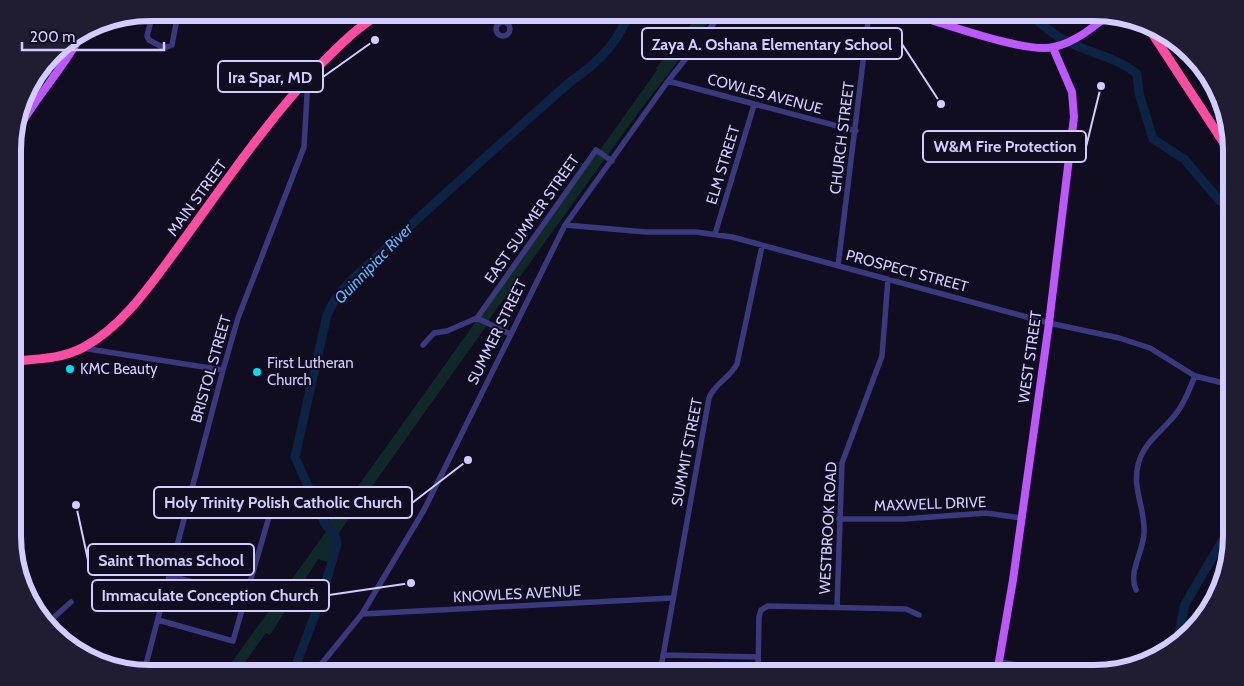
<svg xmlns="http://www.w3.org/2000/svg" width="1244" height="686" viewBox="0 0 1244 686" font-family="Cabin,sans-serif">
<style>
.green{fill:#102928}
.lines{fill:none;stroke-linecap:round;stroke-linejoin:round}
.river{stroke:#0d2343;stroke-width:9}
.minor{stroke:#3b397d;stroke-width:5.5}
.major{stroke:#bc57fa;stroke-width:8}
.highway{stroke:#fa4ca1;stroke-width:9}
.poi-dot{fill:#06dbf0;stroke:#100d20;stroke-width:2}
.labels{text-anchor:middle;stroke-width:4;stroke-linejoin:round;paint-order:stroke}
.street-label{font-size:15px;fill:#d2cdfe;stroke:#100d20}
.poi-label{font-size:15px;fill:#d2cdfe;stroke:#100d20;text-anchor:start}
.water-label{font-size:16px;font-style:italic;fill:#5eb3fb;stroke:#100d20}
.rim{fill:none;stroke:#d2cdfe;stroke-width:6}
.leader{fill:none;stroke:#d2cdfe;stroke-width:2}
.callout-dot{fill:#d2cdfe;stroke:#100d20;stroke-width:2}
.callout{fill:#100d20;stroke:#d2cdfe;stroke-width:2}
.callout-label{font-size:16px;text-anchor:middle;font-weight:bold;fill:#d2cdfe}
</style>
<rect width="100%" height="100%" fill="#100d20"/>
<path class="green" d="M 700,13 L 715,13 L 641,109 L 488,321 L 480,316 L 598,149 L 600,150 L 657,70 L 656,68 Z
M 477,320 L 487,325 L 333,541 L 336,544 L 333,554 L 330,554 L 328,562 L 318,559 L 270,635 L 266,633 L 237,673 L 224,673 L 328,529 L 326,524 L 337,508 L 341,510 Z"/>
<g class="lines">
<path class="river" d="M 1028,13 C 1038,21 1048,30 1059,37 C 1084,53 1114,55 1137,74 L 1139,93 L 1153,139 L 1184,159 L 1220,201 L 1231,205
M 1231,359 L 1231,360
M 1178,639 L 1185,604 L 1231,526
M 293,673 L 322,596 L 337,544 L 335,535 L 325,524 L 295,457 L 327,315 C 340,284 373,262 396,239 C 453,186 511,134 570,82 C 595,65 620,43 628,13"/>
<path class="minor" d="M 153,13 L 147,36 L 149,40 L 164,48 L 172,45 L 178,13
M 348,13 L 362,25
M 496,13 L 499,23
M496 29a7 7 0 1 1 14 0a7 7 0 1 1-14 0Z
M 43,68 L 54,76
M 668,81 L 856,131
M 565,225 L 646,232 L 696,232 L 732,237 L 1049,323 L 1119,338 L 1150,348 L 1195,376 L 1231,385
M 715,234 L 754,105
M 838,266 L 869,13
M 477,318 L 510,334
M 423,345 L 434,333 L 447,331 L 477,318 L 596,150 L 612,161
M 82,348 L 223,370
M 839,519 L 904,519 L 986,513 L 1022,518
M 170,576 L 247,596
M 1136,590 C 1128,572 1143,552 1144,534 C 1146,510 1132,490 1138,465 C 1144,440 1165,430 1178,411 C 1186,400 1190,387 1195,376
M 837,606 L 842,463 L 882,356 L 888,279
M 362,614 L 672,598
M 158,620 L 233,641 L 271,510 L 192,489
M 50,625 L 51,620 L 71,602
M 663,655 L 758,657
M 999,662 L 1043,669 L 1089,668 L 1104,673
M 144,672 L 223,370 L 238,318 L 304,147 L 308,79
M 314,673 L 362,614 L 424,510 L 565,225 L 668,81 L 722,13
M 660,673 L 709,398 C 715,383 730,378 737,364 L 762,246
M 758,673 L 759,617 L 761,610 L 768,606 L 906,609 L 919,615"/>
<path class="major" d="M 908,13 C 941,22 1025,54 1054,47 C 1075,42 1091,29 1107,16
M 14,136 C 34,99 63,69 83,32
M 997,673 L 1013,580 L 1049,323 L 1074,117 L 1072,92 L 1053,48"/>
<path class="highway" d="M 1148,27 L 1231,154
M 14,361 C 38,359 62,359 84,347 C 123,326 151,284 177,249 C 223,186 267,120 321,64 C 340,45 358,26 382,13"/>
</g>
<g class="poi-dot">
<circle cx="70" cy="369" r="5"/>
<circle cx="257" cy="372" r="5"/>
</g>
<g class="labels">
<g class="street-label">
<text transform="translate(765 94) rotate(15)" y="5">COWLES AVENUE</text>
<text transform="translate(842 138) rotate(-83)" y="5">CHURCH STREET</text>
<text transform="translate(723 165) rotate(-73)" y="5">ELM STREET</text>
<text transform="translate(197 198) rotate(-54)" y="5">MAIN STREET</text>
<text transform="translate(532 219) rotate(-55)" y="5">EAST SUMMER STREET</text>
<text transform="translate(907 271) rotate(15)" y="5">PROSPECT STREET</text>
<text transform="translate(497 332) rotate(-64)" y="5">SUMMER STREET</text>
<text transform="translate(1030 357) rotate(-82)" y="5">WEST STREET</text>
<text transform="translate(211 369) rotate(-74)" y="5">BRISTOL STREET</text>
<text transform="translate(687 452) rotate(-79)" y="5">SUMMIT STREET</text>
<text transform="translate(930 504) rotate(-2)" y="5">MAXWELL DRIVE</text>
<text transform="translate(828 528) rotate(-87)" y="5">WESTBROOK ROAD</text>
<text transform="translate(517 594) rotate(-3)" y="5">KNOWLES AVENUE</text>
</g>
<g class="poi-label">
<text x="267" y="368">First Lutheran<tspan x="267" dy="17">Church</tspan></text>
<text x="80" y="374">KMC Beauty</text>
</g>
<g class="water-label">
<text transform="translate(373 263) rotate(-46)" y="6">Quinnipiac River</text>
</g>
</g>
<path d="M0 0H1244V686H0ZM150 21H1094A129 129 0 0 1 1223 150V536A129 129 0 0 1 1094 665H150A129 129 0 0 1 21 536V150A129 129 0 0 1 150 21Z" fill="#201c32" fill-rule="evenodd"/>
<path class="rim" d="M150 21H1094A129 129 0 0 1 1223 150V536A129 129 0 0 1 1094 665H150A129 129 0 0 1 21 536V150A129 129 0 0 1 150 21Z"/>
<path class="leader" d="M941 104L902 44M375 40L323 77M1101 86L1086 147M468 460L412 503M76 505L88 560M411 583L329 595"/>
<g class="callout-dot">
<circle cx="941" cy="104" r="5"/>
<circle cx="375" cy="40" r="5"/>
<circle cx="1101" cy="86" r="5"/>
<circle cx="468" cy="460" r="5"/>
<circle cx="76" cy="505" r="5"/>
<circle cx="411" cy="583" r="5"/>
</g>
<g class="callout">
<rect x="642" y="28" width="260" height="31" rx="5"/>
<rect x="218" y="61" width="105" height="31" rx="5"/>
<rect x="923" y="131" width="163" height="31" rx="5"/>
<rect x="154" y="487" width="258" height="31" rx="5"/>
<rect x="88" y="544" width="166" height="31" rx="5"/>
<rect x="92" y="580" width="237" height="31" rx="5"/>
</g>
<g class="callout-label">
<text x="772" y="50">Zaya A. Oshana Elementary School</text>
<text x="270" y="83">Ira Spar, MD</text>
<text x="1005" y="152">W&amp;M Fire Protection</text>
<text x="283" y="508">Holy Trinity Polish Catholic Church</text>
<text x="171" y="566">Saint Thomas School</text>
<text x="210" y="601">Immaculate Conception Church</text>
</g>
<path d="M22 42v8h142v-8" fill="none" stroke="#d2cdfe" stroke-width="2.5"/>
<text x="30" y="42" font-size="15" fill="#d2cdfe" stroke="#100d20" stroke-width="4" paint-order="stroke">200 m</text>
</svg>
